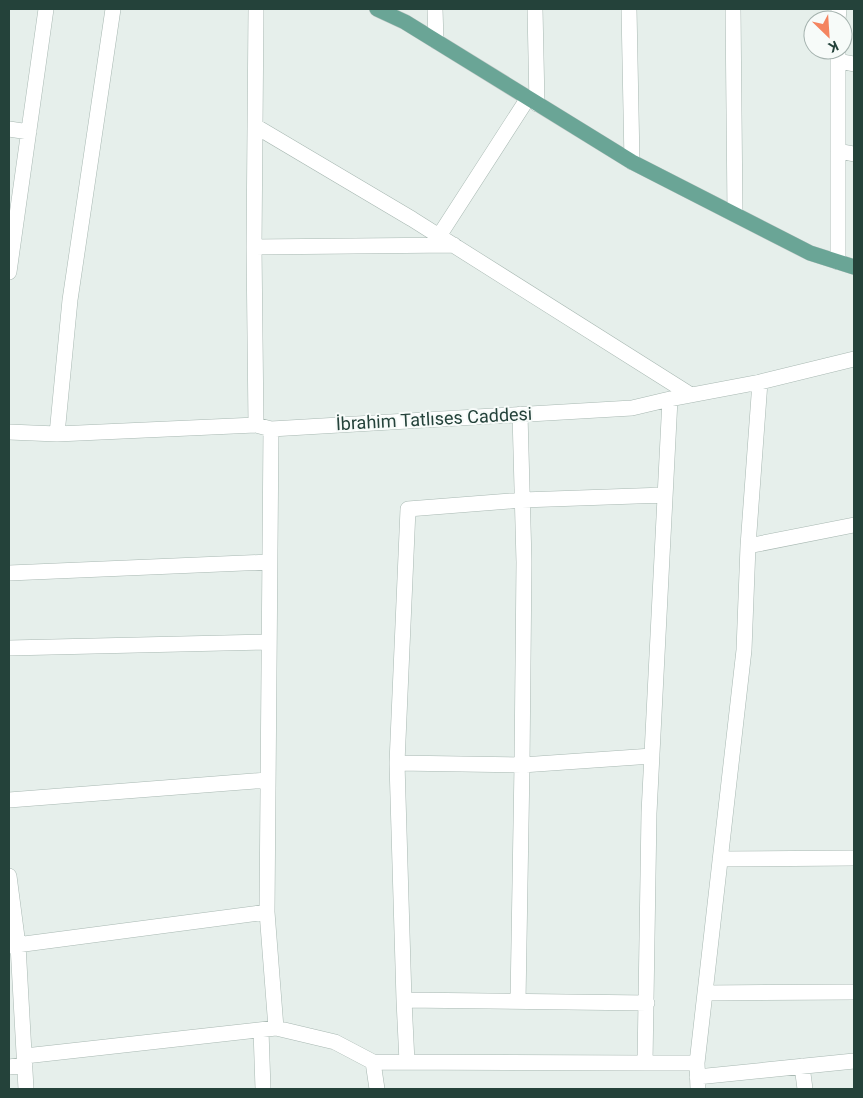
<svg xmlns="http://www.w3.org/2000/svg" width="863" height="1098" viewBox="0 0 863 1098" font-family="Roboto,sans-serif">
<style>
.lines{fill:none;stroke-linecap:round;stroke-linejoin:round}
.minor-casing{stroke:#a8b8b2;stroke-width:16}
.major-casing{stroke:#c2cac8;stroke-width:16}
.minor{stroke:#fff;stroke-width:15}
.major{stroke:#6aa596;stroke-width:15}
.labels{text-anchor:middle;stroke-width:4;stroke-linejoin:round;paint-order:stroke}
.street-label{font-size:18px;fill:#24423a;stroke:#f7fbf9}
</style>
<rect width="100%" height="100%" fill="#e6efeb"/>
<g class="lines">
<defs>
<path id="minor" d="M 435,9 L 436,41
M 535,9 L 537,104
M 629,9 L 632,162
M 733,9 L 735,214
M 838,20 L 839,9
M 838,61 L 854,64
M 255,126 L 412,219 L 691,395
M 9,129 L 29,132
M 838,151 L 854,154
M 439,236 L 528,98
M 254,247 L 454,245
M 838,262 L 838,50
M 9,272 L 46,9
M 670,399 L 649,813 L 645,1063 L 697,1063 L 698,1089
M 520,414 L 524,562 L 522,765 L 652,756
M 256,425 L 254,247 L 256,9
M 271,429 L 267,912 L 276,1028
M 9,432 L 57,434 L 256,425 L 271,429 L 632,408 L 670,399 L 760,382 L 854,359
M 57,434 L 70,300 L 113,9
M 748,546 L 854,525
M 9,573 L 269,562
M 9,648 L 268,642
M 397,763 L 522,765 L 518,1001
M 9,800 L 267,780
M 720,859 L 854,858
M 9,876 L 18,945 L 26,1089
M 9,946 L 267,912
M 705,993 L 854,992
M 404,1000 L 647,1003
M 261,1030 L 263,1089
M 25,1056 L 276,1028 L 335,1042 L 373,1062 L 645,1063
M 373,1062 L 377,1089
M 407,1062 L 404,1000 L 397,763 L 408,509 L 522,500 L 665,495
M 697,1063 L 744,650 L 748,546 L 760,382
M 802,1066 L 805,1089
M 9,1067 L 25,1065
M 697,1077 L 854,1061"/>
<path id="major" d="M 377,9 L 405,22 L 632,162 L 810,253 L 854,267"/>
</defs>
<use href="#minor" class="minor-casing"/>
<use href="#major" class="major-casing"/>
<use href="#minor" class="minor"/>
<use href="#major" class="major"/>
</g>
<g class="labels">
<g class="street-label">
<text transform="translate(434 419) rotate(-3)" y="6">İbrahim Tatlıses Caddesi</text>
</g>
</g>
<rect width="863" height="1098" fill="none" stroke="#24423a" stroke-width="20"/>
<g transform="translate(828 35) rotate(155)"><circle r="24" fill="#f7fbf9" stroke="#a3b1ad"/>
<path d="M0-4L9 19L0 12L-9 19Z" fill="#f4845f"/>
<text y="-8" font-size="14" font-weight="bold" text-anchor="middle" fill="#24423a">K</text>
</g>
</svg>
